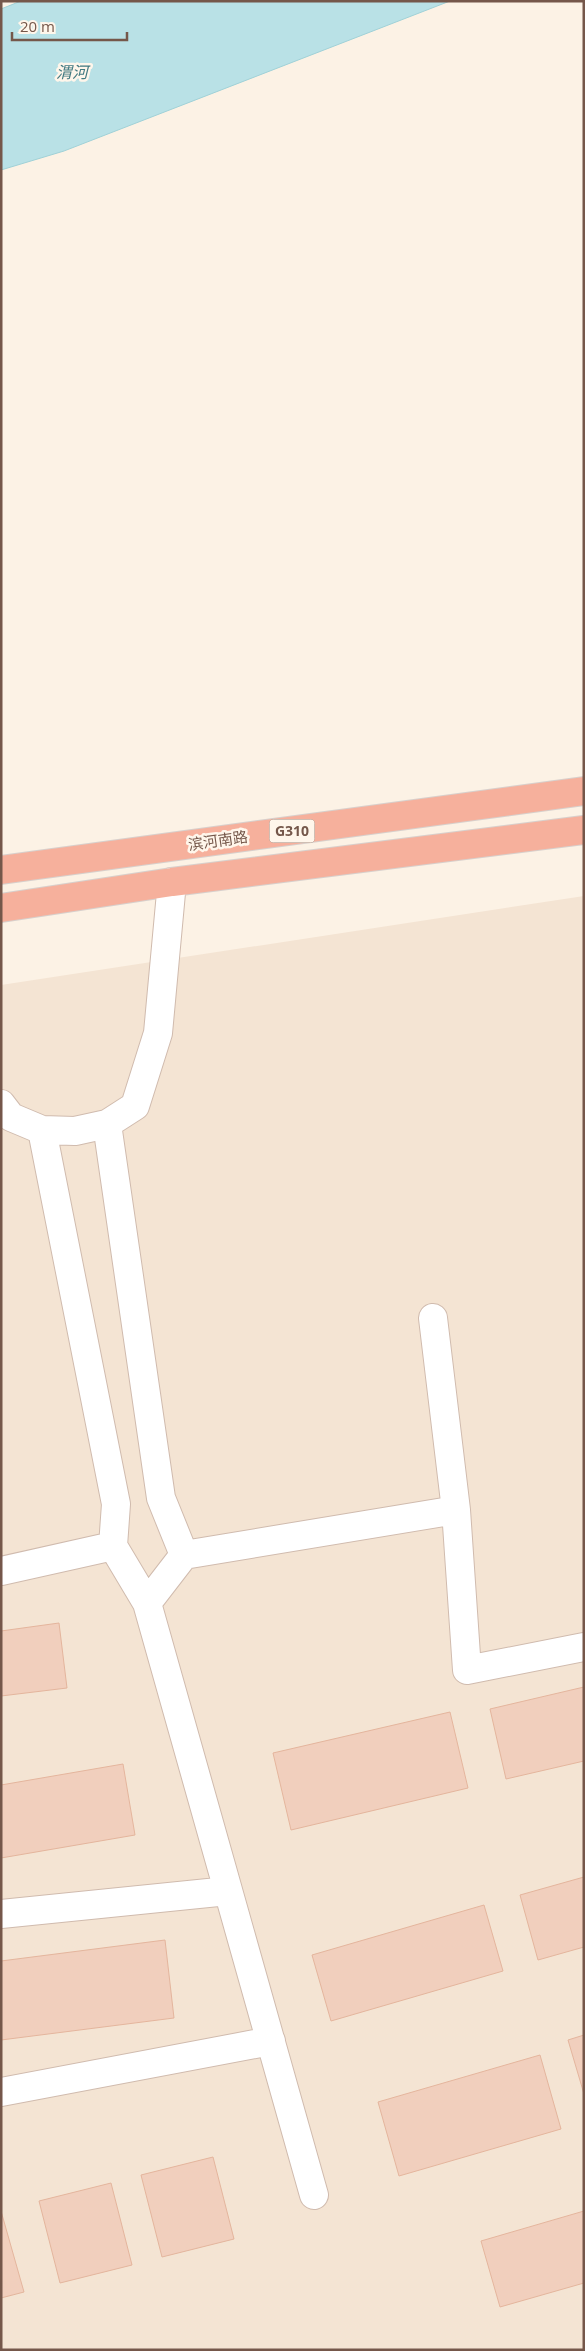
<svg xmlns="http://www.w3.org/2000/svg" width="585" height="2351" viewBox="0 0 585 2351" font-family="'Open Sans','Noto Sans SC',sans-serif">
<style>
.residential{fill:#f4e4d3}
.water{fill:#b9e1e6;stroke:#a0d1d7}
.building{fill:#f1cfbd;stroke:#e4b59d}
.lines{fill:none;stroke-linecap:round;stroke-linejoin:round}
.street-casing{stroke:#d0bbae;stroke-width:30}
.highway-casing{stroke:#d8d0cc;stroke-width:30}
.street{stroke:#fff;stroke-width:28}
.highway{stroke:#f6b09c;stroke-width:28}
.labels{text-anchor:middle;stroke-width:5;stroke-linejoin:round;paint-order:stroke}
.shield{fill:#fff6eb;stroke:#9e877a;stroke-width:1}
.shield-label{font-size:14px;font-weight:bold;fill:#75574a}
.street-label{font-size:15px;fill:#75574a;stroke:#fff6eb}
.water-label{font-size:16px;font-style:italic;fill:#417981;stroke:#fff6eb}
</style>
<rect width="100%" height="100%" fill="#fcf2e5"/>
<path class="residential" d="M 584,896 L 584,2350 L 1,2350 L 1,985 Z"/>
<path class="water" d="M 21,1 L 450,1 L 64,151 L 1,170 L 1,9 Z"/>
<path class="building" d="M 59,1623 L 67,1688 L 1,1696 L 1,1631 Z
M 584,1687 L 584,1761 L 506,1779 L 490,1709 Z
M 450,1712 L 468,1788 L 291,1830 L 273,1753 Z
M 123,1764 L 135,1835 L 1,1858 L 1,1785 Z
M 584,1877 L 584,1947 L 538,1960 L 520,1895 Z
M 484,1905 L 503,1971 L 331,2021 L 312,1955 Z
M 165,1940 L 174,2018 L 1,2040 L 1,1961 Z
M 584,2035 L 584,2094 L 568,2040 Z
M 540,2055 L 561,2129 L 399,2176 L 378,2102 Z
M 213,2157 L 234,2239 L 162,2257 L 141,2175 Z
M 111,2183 L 132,2265 L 60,2283 L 39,2201 Z
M 1,2211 L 24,2292 L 1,2298 Z
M 584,2211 L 584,2283 L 500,2307 L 481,2241 Z"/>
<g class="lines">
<defs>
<path id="street" d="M 1,1104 L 11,1117 L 42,1130 L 75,1131 L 107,1124 L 135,1106 L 158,1033 L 172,882
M 107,1124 L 161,1498 L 184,1555 L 147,1603
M 42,1130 L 116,1504 L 113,1546 L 147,1603 L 314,2195
M 433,1318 L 456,1510 L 467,1670 L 584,1647
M 184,1555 L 456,1510
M 1,1571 L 113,1546
M 1,1914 L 228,1891
M 1,2092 L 271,2041"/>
<path id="highway" d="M 1,870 L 584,791
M 1,908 L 172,882 L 584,830"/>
</defs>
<use href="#street" class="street-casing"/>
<use href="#highway" class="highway-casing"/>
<use href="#street" class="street"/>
<use href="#highway" class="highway"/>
</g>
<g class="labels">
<rect class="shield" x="269.5" y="819.5" width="45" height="23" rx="4"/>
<g class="shield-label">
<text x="292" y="836">G310</text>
</g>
<g class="street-label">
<text transform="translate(218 841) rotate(-8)" y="5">滨河南路</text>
</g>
<g class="water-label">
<text x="72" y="78">渭河</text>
</g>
</g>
<rect width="585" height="2351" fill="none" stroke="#75574a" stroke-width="5"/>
<path d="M12 32v8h115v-8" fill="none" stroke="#75574a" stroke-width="2.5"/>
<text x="20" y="32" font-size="15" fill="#75574a" stroke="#fff6eb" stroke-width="4" paint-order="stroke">20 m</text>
</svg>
